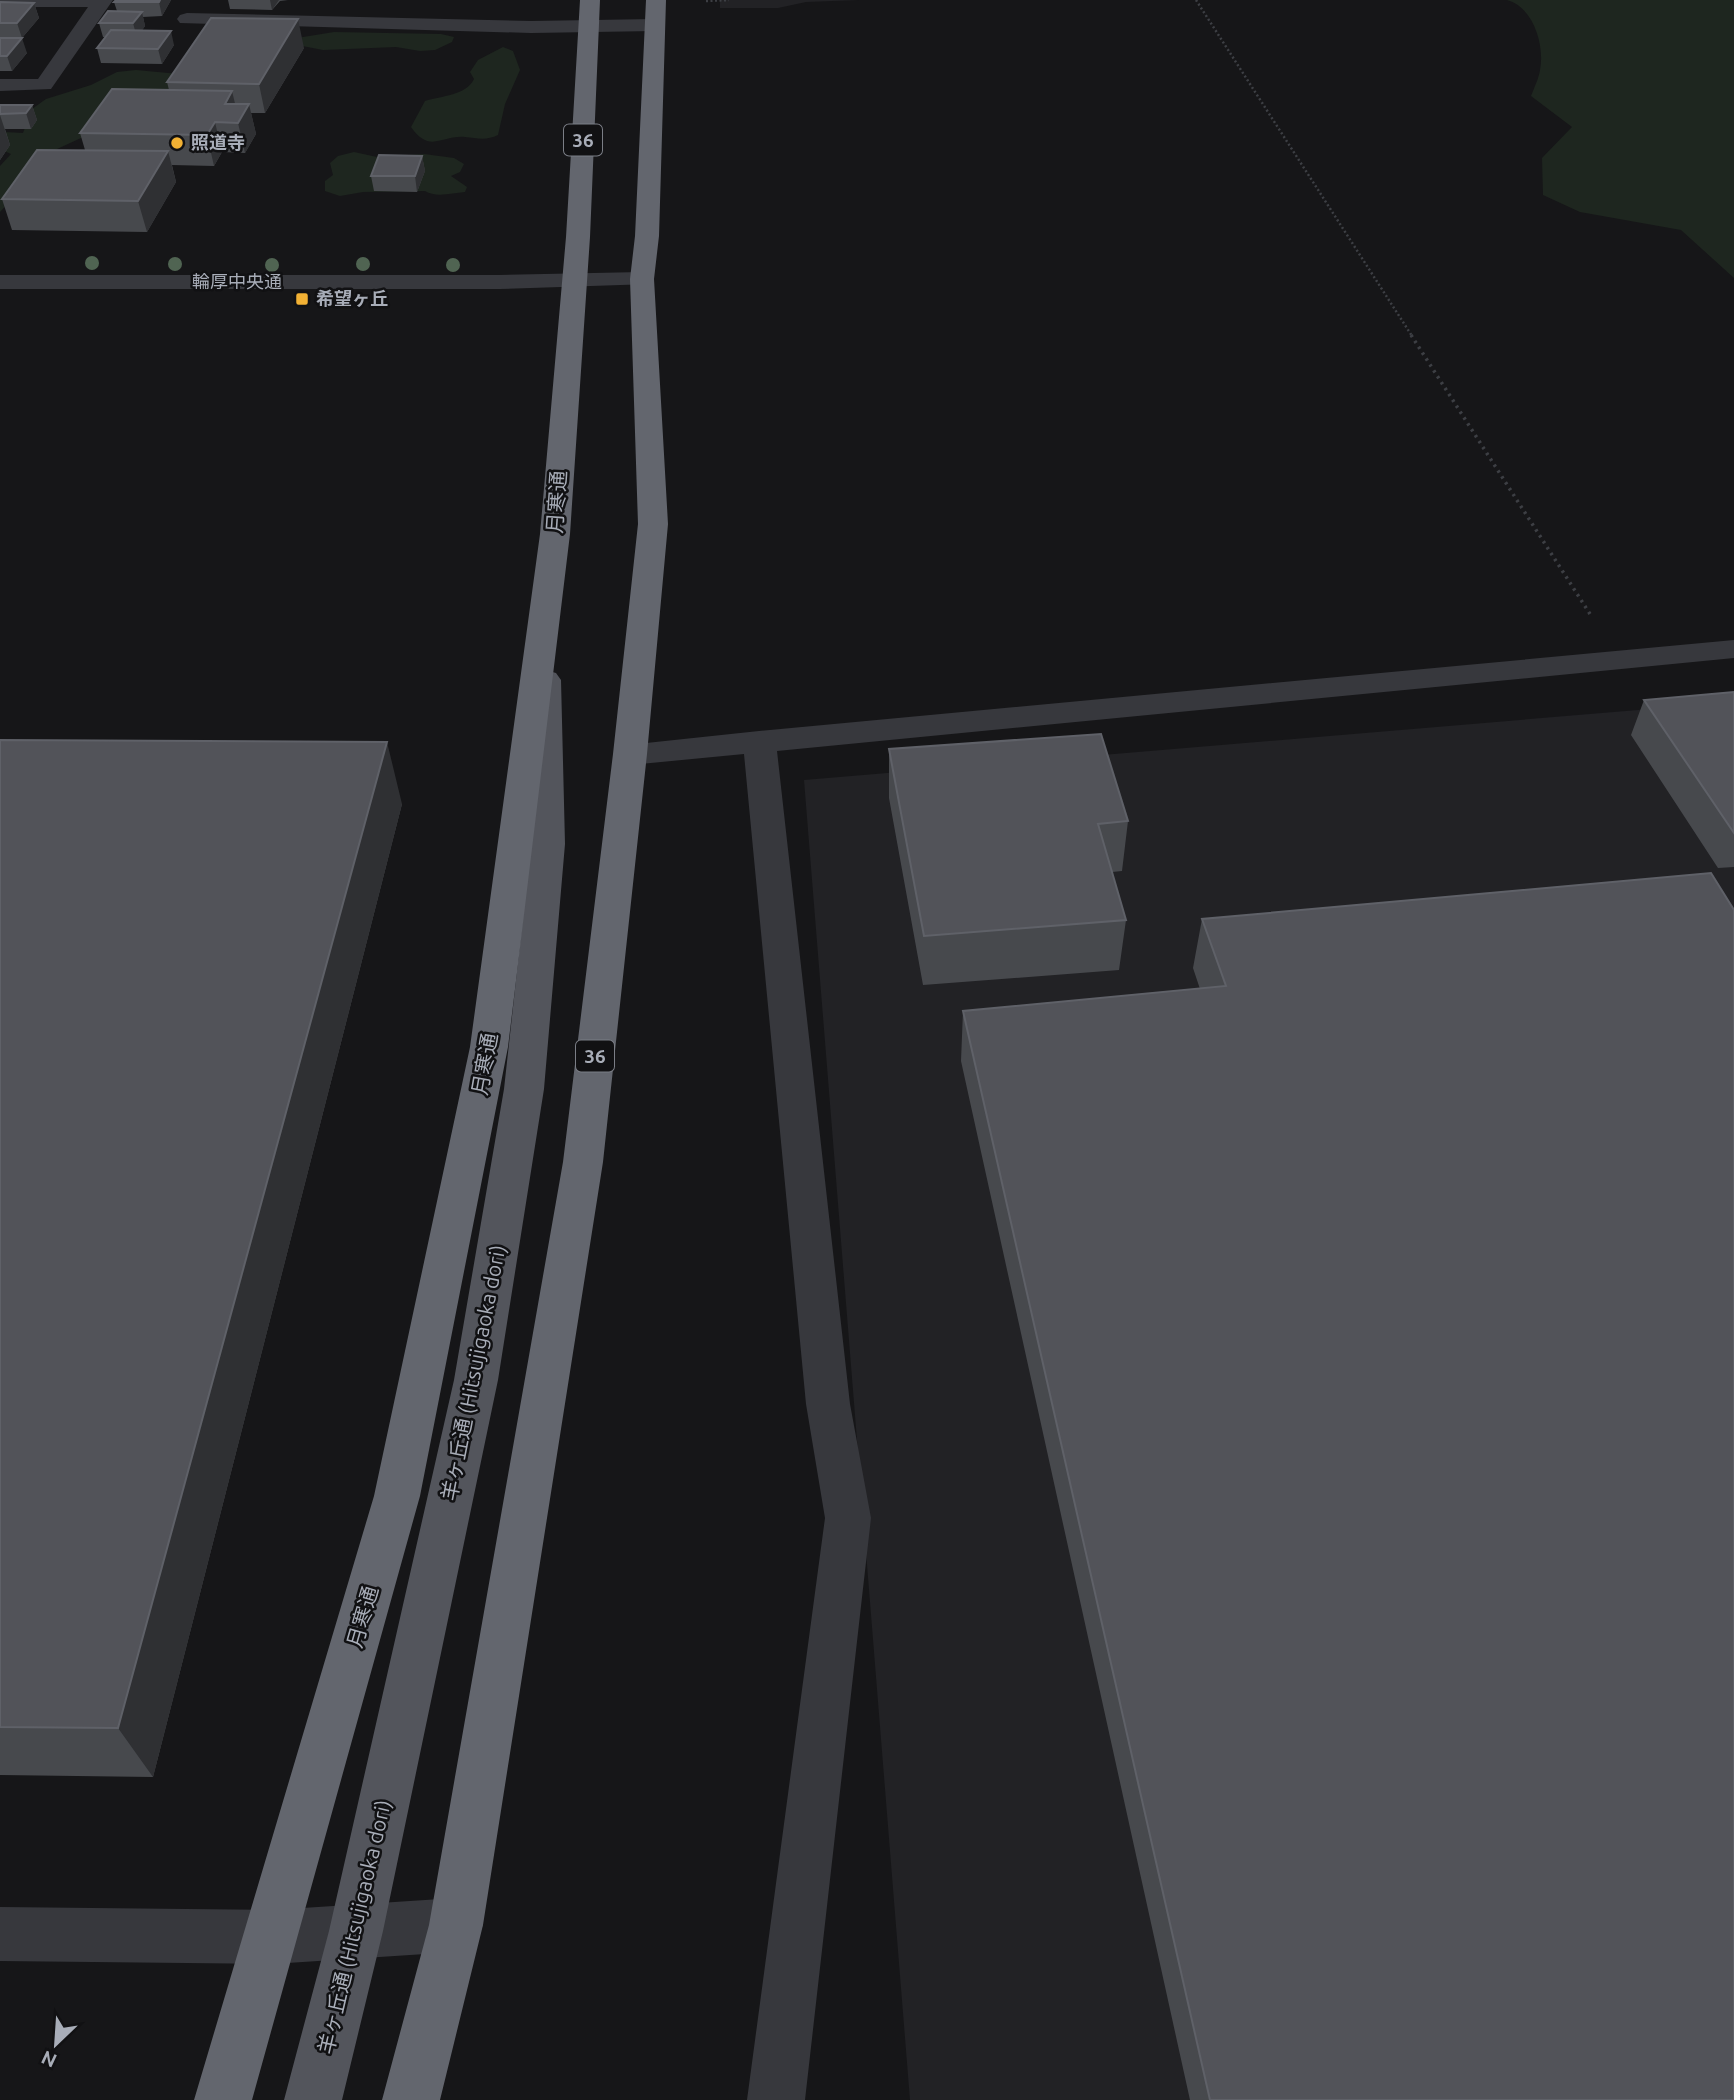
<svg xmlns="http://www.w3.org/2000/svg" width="1734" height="2100" viewBox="0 0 1734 2100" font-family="Ubuntu,'Noto Sans JP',sans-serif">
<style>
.built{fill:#222225}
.green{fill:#1e261f}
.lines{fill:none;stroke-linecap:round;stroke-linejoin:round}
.path-far1{stroke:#3d3f44;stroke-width:2.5;stroke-dasharray:2 2.5;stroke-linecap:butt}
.path{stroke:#3d3f44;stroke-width:3.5;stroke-dasharray:2.5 4.5;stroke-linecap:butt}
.minor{fill:#37383d;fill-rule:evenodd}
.major{fill:#53555c;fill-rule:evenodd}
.highway{fill:#63666e;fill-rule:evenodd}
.tree{fill:#506452}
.wall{fill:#47494d}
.shaded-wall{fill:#2f3033}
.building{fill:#525359;stroke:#5f6168;stroke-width:2}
.poi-dot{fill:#f2b134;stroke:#111113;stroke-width:2.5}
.labels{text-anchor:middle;stroke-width:5;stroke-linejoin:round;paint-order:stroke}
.far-poi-label{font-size:18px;font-weight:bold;fill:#a8adb8;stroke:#111113;text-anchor:start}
.far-street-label{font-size:18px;fill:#a8adb8;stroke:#111113}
.shield{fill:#111113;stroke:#7b7e86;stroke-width:2}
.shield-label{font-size:19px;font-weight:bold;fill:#a8adb8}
.street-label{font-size:21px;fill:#a8adb8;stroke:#111113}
</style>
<rect width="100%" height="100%" fill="#161618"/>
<path class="built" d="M 720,0 L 859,0 L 806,2 L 778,8 L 720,8 Z
M 1710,704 L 1734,712 L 1734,2100 L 910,2100 L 804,780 Z"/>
<path class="green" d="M 1507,0 L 1734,0 L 1734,278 L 1681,230 L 1580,212 L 1543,195 L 1542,158 L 1572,127 L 1531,96 C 1534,88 1539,78 1540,70 C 1545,45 1533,7 1507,0 Z
M 334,32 L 441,34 L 454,37 L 452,42 L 435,50 L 420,51 L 396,47 L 323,50 L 292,44 L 297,38 Z
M 503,47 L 513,51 L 520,70 L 505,104 L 498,135 C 486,141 477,138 465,137 C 441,135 430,154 411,127 L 425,101 C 441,96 467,95 474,79 L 470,72 L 478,60 Z
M 136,70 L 179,74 L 163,104 L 123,132 L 81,138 L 44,155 L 22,188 L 0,212 L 0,166 L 11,154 L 0,149 L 4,132 L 23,133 L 32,109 L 46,99 L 91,85 L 117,72 Z
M 354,152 L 377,157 L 424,154 L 454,158 L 464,164 L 460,172 L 451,176 L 467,187 L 465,192 C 452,193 436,198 425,191 L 363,192 L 340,196 L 325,191 L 325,181 L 333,175 L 330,163 L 338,156 Z"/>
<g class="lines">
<path class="path-far1" d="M 1196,0 L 1412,336
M 706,1 L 729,0"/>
<path class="path" d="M 1411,335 L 1590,614"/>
<path class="minor" d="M 0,0 L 113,0 L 51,89 L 0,91 L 0,79 L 38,79 L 88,7 L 0,7 Z
M 187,13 L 531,21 L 655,19 L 662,21 L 665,25 L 662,29 L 655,31 L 531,33 L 180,23 L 177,19 L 180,15 Z
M 642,272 L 651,274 L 654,279 L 651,284 L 499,289 L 0,289 L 0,275 L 499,275 Z
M 1734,640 L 1734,658 L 777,751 L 850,1404 L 871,1518 L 805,2100 L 747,2100 L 825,1518 L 806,1404 L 744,754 L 630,765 L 618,762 L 613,754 L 618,746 L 759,731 Z
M 456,1898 L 475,1906 L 483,1925 L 475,1944 L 456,1952 L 272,1964 L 0,1961 L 0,1907 L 272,1910 Z"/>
<path class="major" d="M 545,670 L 556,673 L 561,680 L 565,844 L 544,1089 L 498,1380 L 383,1931 L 342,2100 L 284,2100 L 329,1931 L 454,1380 L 504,1089 L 531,844 L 529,680 L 534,673 Z"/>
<path class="highway" d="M 580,0 L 600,0 L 590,237 L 570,534 L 508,1047 L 420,1496 L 252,2100 L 194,2100 L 374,1496 L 470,1047 L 540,534 L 566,237 Z
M 646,0 L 666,0 L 659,236 L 654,279 L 668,524 L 647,754 L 603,1162 L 483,1925 L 440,2100 L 382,2100 L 429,1925 L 563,1162 L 613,754 L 638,524 L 630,279 L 635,236 Z"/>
</g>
<g class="tree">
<circle cx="92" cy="263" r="7"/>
<circle cx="175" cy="264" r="7"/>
<circle cx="363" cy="264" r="7"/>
<circle cx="272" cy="265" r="7"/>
<circle cx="453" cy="265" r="7"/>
</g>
<path class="wall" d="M 171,0 L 162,16 L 143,17 L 145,26 L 142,30 L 174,45 L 162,64 L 101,63 L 97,48 L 105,37 L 103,37 L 99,23 L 117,11 L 114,2 Z
M 228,0 L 288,0 L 280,1 L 272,10 L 230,9 Z
M 0,2 L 34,3 L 39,18 L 22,38 L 0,37 Z
M 0,38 L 27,53 L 12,71 L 0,71 Z
M 304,48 L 265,113 L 251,113 L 256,134 L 245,153 L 222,152 L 214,166 L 172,165 L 176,182 L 147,232 L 12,230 L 2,199 L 85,150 L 80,133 L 169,90 L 167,82 Z
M 0,105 L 32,105 L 37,120 L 31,129 L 5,129 L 10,145 L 0,160 Z
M 422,156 L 425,171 L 417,192 L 374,191 L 371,176 Z
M 1734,692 L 1734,867 L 1718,868 L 1631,735 L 1644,700 Z
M 0,740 L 402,804 L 153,1777 L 0,1775 Z
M 889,749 L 1128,821 L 1122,871 L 1112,872 L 1126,920 L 1119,970 L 923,985 L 889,798 Z
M 1202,919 L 1734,2100 L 1190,2100 L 961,1061 L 963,1011 L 1200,989 L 1193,968 Z"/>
<path class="shaded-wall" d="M 160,0 L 171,0 L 162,16 L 159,2 Z
M 270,0 L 279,0 L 272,10 Z
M 34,3 L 39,18 L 22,38 L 17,23 Z
M 142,12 L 145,26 L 137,38 L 133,23 Z
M 298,19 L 304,48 L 265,113 L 259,84 Z
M 171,31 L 174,45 L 162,64 L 158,49 Z
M 22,38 L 27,53 L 12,71 L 7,56 Z
M 232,91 L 239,120 L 249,104 L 256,134 L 245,153 L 238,123 L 225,104 Z
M 32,105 L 37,120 L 31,129 L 26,113 Z
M 0,115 L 10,145 L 0,160 Z
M 215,122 L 222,152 L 214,166 L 207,135 Z
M 168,151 L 176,182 L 147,232 L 138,201 Z
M 422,156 L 425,171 L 417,192 L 415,176 Z
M 387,742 L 402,804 L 153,1777 L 118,1728 Z"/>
<path class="building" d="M 116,0 L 160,0 L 159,2 L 114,2 Z
M 0,2 L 34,3 L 17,23 L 0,23 Z
M 108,11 L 142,12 L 133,23 L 99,23 Z
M 211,18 L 298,19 L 259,84 L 167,82 Z
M 111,30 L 171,31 L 158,49 L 97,48 Z
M 0,38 L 22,38 L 7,56 L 0,56 Z
M 112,89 L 232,91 L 225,104 L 249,104 L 238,123 L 215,122 L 207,135 L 80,133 Z
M 0,105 L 32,105 L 26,113 L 0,114 Z
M 37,150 L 168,151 L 138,201 L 2,199 Z
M 379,155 L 422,156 L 415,176 L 371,176 Z
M 1734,692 L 1734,833 L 1644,700 Z
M 1101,734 L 1128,821 L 1098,824 L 1126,920 L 924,936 L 889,749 Z
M 0,740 L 387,742 L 118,1728 L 0,1727 Z
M 1711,873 L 1734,910 L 1734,2100 L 1210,2100 L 963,1011 L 1226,986 L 1202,919 Z"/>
<g class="poi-dot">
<circle cx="177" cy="143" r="7"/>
<rect x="295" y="292" width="14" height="14" rx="3.5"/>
</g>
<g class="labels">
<g class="far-poi-label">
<text x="191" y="149">照道寺</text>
<text x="316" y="305">希望ヶ丘</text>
</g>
<g class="far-street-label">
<text x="237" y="288">輪厚中央通</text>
</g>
<g class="shield">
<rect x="564" y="124.5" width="38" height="31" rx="5"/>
<rect x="576" y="1040.5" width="38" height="31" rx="5"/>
</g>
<g class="shield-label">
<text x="583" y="147">36</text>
<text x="595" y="1063">36</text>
</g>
<g class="street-label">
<text transform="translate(557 502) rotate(-86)" y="7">月寒通</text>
<text transform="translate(485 1064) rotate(-80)" y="7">月寒通</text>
<text transform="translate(474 1373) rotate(-79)" y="7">羊ヶ丘通 (Hitsujigaoka dori)</text>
<text transform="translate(363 1617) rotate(-74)" y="7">月寒通</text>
<text transform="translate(355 1927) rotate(-77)" y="7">羊ヶ丘通 (Hitsujigaoka dori)</text>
</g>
</g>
<g transform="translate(56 2044) rotate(205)" stroke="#111113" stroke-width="5" paint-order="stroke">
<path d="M0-5L12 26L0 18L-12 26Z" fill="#a8adb8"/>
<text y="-10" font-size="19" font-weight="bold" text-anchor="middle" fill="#a8adb8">N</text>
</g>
</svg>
